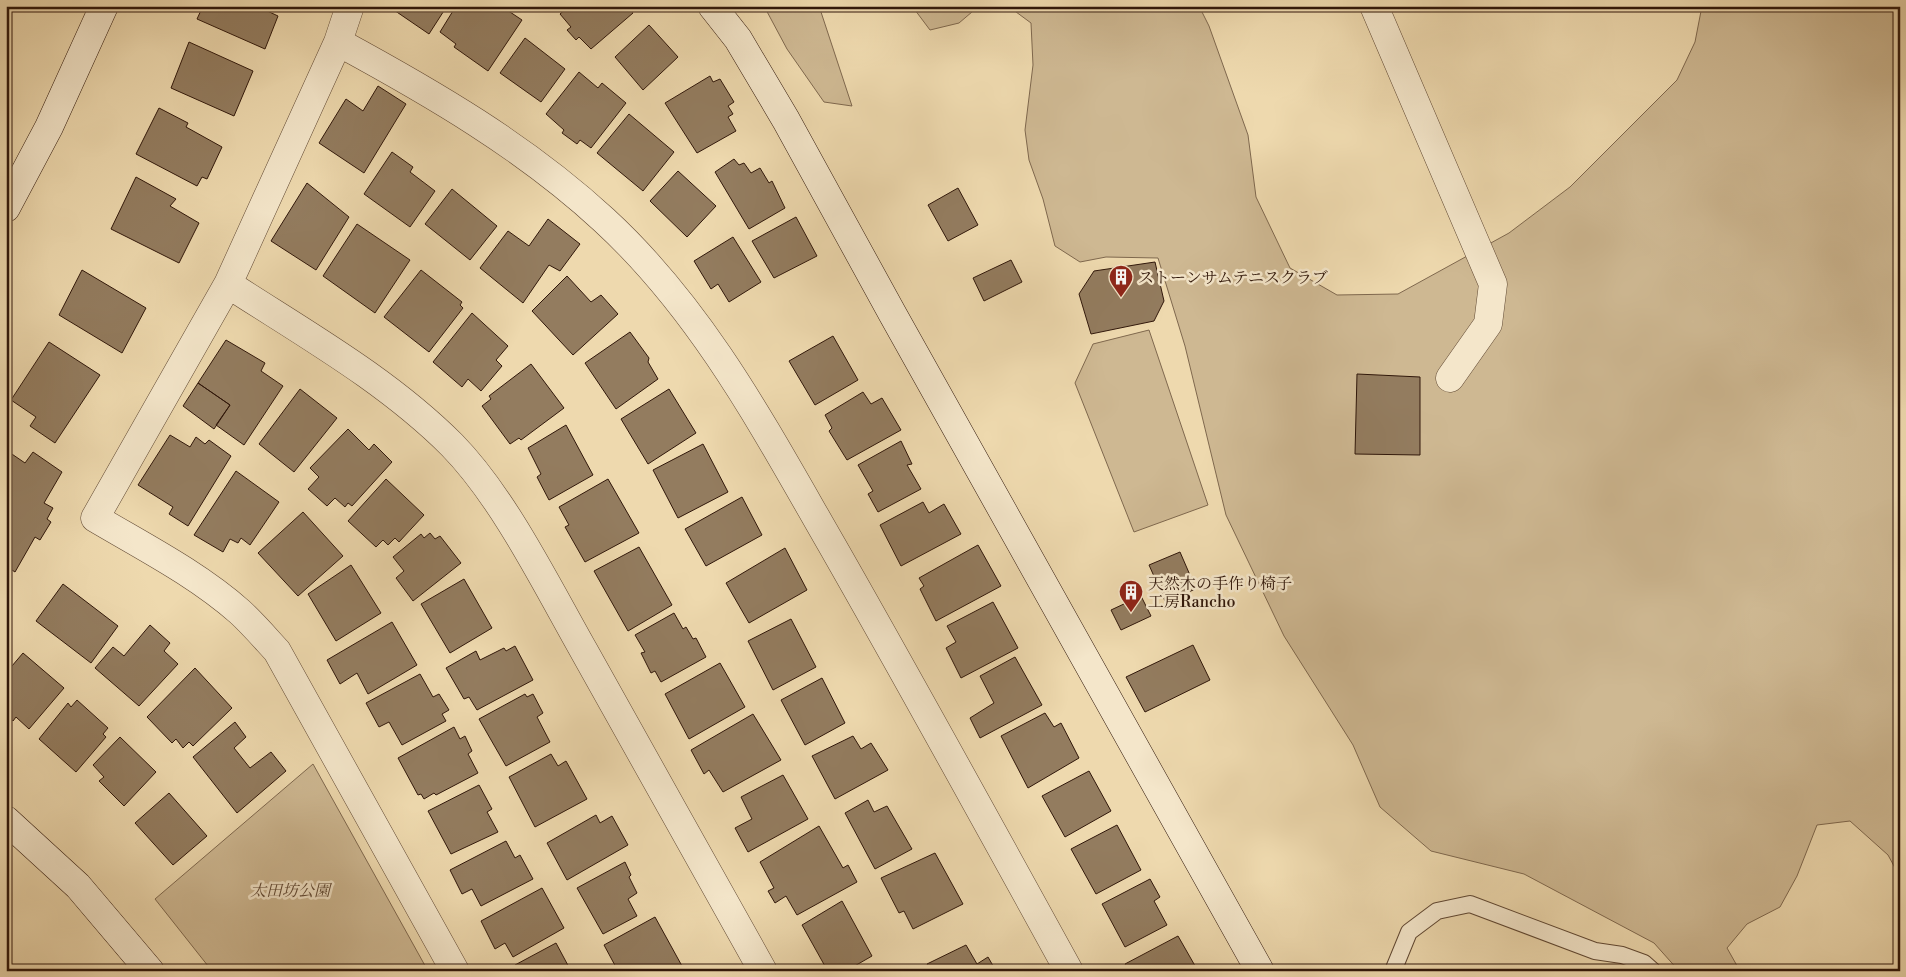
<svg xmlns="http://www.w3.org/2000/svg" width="1906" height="977" viewBox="0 0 1906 977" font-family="'Libre Bodoni','Noto Serif JP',serif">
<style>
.green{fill:#ceb892;stroke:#7f684e}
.building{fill:#937c5f;stroke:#30170a}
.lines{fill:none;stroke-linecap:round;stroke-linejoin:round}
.lane-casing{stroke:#604833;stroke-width:18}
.street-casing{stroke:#604833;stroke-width:29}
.secondary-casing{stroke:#30170a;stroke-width:29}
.lane{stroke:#f4e6ca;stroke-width:16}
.street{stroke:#f4e6ca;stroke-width:28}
.secondary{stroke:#f4e6ca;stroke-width:28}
.labels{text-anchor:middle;stroke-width:5;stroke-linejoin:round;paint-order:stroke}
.poi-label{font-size:16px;fill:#30170a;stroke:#f4e6ca;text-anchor:start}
.park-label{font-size:16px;font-style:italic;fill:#5f4733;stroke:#f4e6ca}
</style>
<rect width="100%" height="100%" fill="#eed9ae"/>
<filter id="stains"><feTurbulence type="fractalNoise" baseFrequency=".004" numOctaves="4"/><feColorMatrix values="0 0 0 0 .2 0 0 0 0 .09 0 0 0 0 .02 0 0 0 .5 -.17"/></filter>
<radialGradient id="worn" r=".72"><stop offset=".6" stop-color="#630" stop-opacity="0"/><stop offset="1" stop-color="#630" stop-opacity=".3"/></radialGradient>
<path class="green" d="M 764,6 L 819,6 L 852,106 L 824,102 L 787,49 Z
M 912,6 L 979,6 L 959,23 L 930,30 Z
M 1008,6 L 1199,6 L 1209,26 L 1248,135 L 1256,197 L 1290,268 L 1337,295 L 1398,294 L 1509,233 L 1570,187 L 1677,80 L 1695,42 L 1702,6 L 1900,6 L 1900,877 L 1888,855 L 1850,821 L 1817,825 L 1797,876 L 1780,907 L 1747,924 L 1727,948 L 1740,971 L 1679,971 L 1654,943 L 1524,874 L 1431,851 L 1380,807 L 1353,745 L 1284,636 L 1226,515 L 1185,346 L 1158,258 L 1106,257 L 1080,262 L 1055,246 L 1043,199 L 1029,160 L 1025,130 L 1033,65 L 1031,23 Z
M 1149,330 L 1208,505 L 1134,532 L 1075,383 L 1093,344 Z
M 313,764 L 428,971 L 212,971 L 155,899 Z"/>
<path class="building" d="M 203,6 L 264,6 L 263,9 L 278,16 L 265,49 L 197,19 Z
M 388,6 L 447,6 L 429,34 Z
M 456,6 L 501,6 L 522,20 L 488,71 L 454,47 L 456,44 L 440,32 Z
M 569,6 L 628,6 L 633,13 L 591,49 L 579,37 L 576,40 L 567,30 L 571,27 L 560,14 Z
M 649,25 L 678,57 L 643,90 L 615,57 Z
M 525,38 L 565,69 L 541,102 L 500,73 Z
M 189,42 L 253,71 L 234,116 L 171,88 Z
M 579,72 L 598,88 L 602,83 L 626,103 L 591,148 L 580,140 L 577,144 L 562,133 L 564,130 L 546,114 Z
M 710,76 L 713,82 L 720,79 L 734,102 L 728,106 L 733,114 L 728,117 L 736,131 L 697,153 L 665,103 Z
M 378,86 L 406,104 L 364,173 L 319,143 L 346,99 L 363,111 Z
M 159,108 L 188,123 L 186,127 L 222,147 L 207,179 L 202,177 L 197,186 L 136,154 Z
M 629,114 L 674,152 L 643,191 L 597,153 Z
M 392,152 L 413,167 L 410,172 L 435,191 L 410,227 L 364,194 Z
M 734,159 L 739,165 L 744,163 L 751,173 L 760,168 L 769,183 L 772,181 L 785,208 L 749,229 L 715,172 Z
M 678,171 L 716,206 L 687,237 L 650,201 Z
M 136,177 L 176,199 L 170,206 L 199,223 L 179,263 L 111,229 Z
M 307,183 L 349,217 L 316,270 L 271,241 Z
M 958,188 L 978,225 L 948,241 L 928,205 Z
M 452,189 L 497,226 L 470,260 L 425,224 Z
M 796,217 L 817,256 L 774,278 L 752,241 Z
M 548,219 L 580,244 L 560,271 L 549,265 L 523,303 L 480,268 L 508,231 L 529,246 Z
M 357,224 L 410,260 L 375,313 L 323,276 Z
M 733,237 L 761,282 L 729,302 L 718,284 L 711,289 L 694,261 Z
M 1011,260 L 1022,282 L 984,301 L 973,278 Z
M 1155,262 L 1164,301 L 1154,321 L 1091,334 L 1079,294 L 1094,271 Z
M 82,270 L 146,308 L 122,353 L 59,315 Z
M 421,270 L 462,302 L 460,305 L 463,308 L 429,352 L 384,317 Z
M 567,276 L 591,302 L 601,295 L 618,314 L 573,355 L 532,311 Z
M 472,313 L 508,346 L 496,360 L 502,366 L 481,391 L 468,379 L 462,387 L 433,362 Z
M 630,332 L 649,358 L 648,362 L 658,379 L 616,409 L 585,363 Z
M 833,336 L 858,380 L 815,405 L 789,361 Z
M 226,340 L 265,363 L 261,371 L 283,386 L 244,445 L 216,425 L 230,405 L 198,383 Z
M 49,342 L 100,375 L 55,443 L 30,426 L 36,417 L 11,400 Z
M 531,364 L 564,408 L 521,440 L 519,438 L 510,444 L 482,406 L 491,399 L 489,396 Z
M 1357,374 L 1420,377 L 1420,455 L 1355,454 Z
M 198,383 L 230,405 L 214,429 L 183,406 Z
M 300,389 L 337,418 L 294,472 L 259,444 Z
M 669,389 L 696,433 L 648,464 L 621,419 Z
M 863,392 L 871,404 L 882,398 L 901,430 L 847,460 L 829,431 L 832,428 L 825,415 Z
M 566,425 L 593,475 L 549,500 L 537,477 L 541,474 L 528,448 Z
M 348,429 L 369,450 L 374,444 L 392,462 L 352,506 L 348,503 L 345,507 L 335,498 L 327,506 L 308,489 L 319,477 L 310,468 Z
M 170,435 L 190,447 L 196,437 L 205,444 L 209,440 L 231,456 L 188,526 L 169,514 L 173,507 L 138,485 Z
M 901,441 L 912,464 L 907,465 L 921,489 L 878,512 L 868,494 L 873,491 L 858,465 Z
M 703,444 L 728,492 L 678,518 L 653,470 Z
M 6,450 L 25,463 L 33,452 L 62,472 L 44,503 L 53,508 L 47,519 L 51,522 L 40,540 L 35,537 L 15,572 L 9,568 L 6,574 Z
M 236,471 L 279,502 L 250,545 L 241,538 L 238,543 L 230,539 L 223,552 L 194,535 Z
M 386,479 L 424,515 L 399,542 L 395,538 L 388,545 L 383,540 L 376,547 L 348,521 Z
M 608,479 L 639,533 L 585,562 L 565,527 L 569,525 L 559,507 Z
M 742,497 L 762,535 L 706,566 L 685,529 Z
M 923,502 L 929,513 L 944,504 L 961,534 L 901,566 L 880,525 Z
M 303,512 L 343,556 L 298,596 L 258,553 Z
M 430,533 L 435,539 L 440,536 L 461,563 L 413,601 L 396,578 L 404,571 L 393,557 L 421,534 L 424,538 Z
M 978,545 L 1001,586 L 936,621 L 920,589 L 924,586 L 919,578 Z
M 639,547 L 672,605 L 628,631 L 594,571 Z
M 785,548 L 807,590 L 749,623 L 726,583 Z
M 1180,552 L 1196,589 L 1165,601 L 1149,565 Z
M 351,565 L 381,613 L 336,641 L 308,594 Z
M 464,579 L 492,628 L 450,653 L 421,604 Z
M 63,584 L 118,626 L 91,663 L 36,621 Z
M 1141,596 L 1151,616 L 1121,630 L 1111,610 Z
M 993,602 L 1018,648 L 961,678 L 946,648 L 956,642 L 947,626 Z
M 674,613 L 683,629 L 686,627 L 693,639 L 696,638 L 706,657 L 661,682 L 655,671 L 651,673 L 641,653 L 645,652 L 635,635 Z
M 791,619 L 816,667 L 773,690 L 748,641 Z
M 392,622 L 417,665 L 368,694 L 357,673 L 340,684 L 327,660 Z
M 150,625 L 170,643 L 164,651 L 178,664 L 139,706 L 95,668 L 113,647 L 124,656 Z
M 1193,645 L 1210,680 L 1145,712 L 1126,677 Z
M 515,646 L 533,680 L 477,710 L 469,697 L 464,699 L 446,668 L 476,651 L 480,660 L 504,648 L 506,651 Z
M 23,653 L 64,688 L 29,729 L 16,717 L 13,721 L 6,715 L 6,673 Z
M 1015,657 L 1042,705 L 980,738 L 970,718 L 994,703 L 980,676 Z
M 720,663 L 745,707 L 689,739 L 665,694 Z
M 195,668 L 232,708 L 193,746 L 189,742 L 183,748 L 176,739 L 172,743 L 147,717 Z
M 420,674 L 433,697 L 439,694 L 449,710 L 442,714 L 446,721 L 402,745 L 389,722 L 379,727 L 366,703 Z
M 822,678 L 845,723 L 805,745 L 781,700 Z
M 525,694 L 527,697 L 533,694 L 543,713 L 537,717 L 550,742 L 506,766 L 479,719 Z
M 77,700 L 108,728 L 103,734 L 106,737 L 76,772 L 39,739 L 68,703 L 71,707 Z
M 1045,713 L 1054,727 L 1061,723 L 1079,758 L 1028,788 L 1001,736 Z
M 753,714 L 781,760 L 723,792 L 709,770 L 704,774 L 691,750 Z
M 235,722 L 246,737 L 234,748 L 250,768 L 271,752 L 286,771 L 237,813 L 193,757 Z
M 454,727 L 460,739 L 465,736 L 472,751 L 468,754 L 478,773 L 436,795 L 434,793 L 424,799 L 421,794 L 418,795 L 398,758 Z
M 853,736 L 861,749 L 871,743 L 888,770 L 835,799 L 812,756 Z
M 120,737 L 156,772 L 124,806 L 99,781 L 104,777 L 93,765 Z
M 551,754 L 558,766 L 566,761 L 587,799 L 535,827 L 509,777 Z
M 1089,771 L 1111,811 L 1065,837 L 1042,796 Z
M 783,775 L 808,819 L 748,852 L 735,828 L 752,819 L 741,797 Z
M 479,785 L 492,809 L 487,812 L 498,832 L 451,854 L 428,811 Z
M 169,793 L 207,836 L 173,865 L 135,823 Z
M 868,800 L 874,812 L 887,806 L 912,849 L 875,869 L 845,813 Z
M 596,815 L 600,823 L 612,816 L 628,845 L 567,880 L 547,843 Z
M 1117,825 L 1141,870 L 1096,894 L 1071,849 Z
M 819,826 L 843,868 L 848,865 L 857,882 L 797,915 L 786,896 L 775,903 L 768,891 L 774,888 L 760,862 Z
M 506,841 L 515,858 L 520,855 L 533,879 L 481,906 L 472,889 L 462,894 L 450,870 Z
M 935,853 L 963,904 L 913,929 L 904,911 L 899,913 L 881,878 Z
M 625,862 L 631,875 L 629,877 L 637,893 L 628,899 L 637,916 L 603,934 L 577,888 Z
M 1150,879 L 1160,897 L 1154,901 L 1167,925 L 1125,947 L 1102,904 Z
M 542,888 L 564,928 L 513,957 L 505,943 L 495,949 L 481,921 Z
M 842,901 L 872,956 L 846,971 L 843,967 L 833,971 L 826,968 L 802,925 Z
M 655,917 L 682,966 L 673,971 L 618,971 L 604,945 Z
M 1178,936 L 1198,971 L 1129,971 L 1125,964 Z
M 556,943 L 571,971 L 518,971 L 515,965 Z
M 966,945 L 977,964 L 988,957 L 996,971 L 931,971 L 927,964 Z"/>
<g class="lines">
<defs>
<path id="lane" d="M 1393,971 L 1409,932 L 1437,911 L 1470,904 L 1595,951 L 1622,955 L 1644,963 L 1653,971"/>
<path id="street" d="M 350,6 L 338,42 L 228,284 L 95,518 C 144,547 197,574 240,612 C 253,624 265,638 277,651 L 455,971
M 1374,6 L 1493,284 L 1488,324 L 1450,378
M 338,42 C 432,93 525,147 604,220 C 704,312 766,431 833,547 C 913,687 991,829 1069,971
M 228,284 C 305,334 387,380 452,445 C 504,498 547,586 584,651 C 644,758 703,864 763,971"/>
<path id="secondary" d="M 712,6 L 738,39 L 786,120 L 892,313 L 1260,971
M 6,208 L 49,127 L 104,6
M 6,820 L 78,886 L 150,971"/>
</defs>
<use href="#lane" class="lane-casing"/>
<use href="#street" class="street-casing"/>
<use href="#secondary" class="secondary-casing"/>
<use href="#lane" class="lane"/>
<use href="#street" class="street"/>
<use href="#secondary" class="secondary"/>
</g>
<defs>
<symbol id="building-pin" viewBox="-11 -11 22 30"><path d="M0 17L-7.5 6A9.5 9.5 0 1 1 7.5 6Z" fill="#8f2418" stroke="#f4e6ca"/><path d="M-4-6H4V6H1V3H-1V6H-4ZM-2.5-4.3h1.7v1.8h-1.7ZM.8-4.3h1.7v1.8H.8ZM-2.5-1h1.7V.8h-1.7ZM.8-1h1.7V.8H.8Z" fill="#fff"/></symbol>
</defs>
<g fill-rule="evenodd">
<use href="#building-pin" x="1107" y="263" width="28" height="38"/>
<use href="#building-pin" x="1117" y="578" width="28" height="38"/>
</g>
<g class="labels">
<g class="poi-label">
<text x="1138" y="283">ストーンサムテニスクラブ</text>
<text x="1148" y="589">天然木の手作り椅子<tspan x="1148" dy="18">工房Rancho</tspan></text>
</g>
<g class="park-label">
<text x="290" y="896">太田坊公園</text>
</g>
</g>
<rect width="1906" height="977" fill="none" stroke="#eed9ae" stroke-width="25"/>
<rect x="8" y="8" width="1891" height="962" fill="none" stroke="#30170a" stroke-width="2.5"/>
<rect x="12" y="12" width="1881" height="952" fill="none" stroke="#30170a"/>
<rect width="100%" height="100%" filter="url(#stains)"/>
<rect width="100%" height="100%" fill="url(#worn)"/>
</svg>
